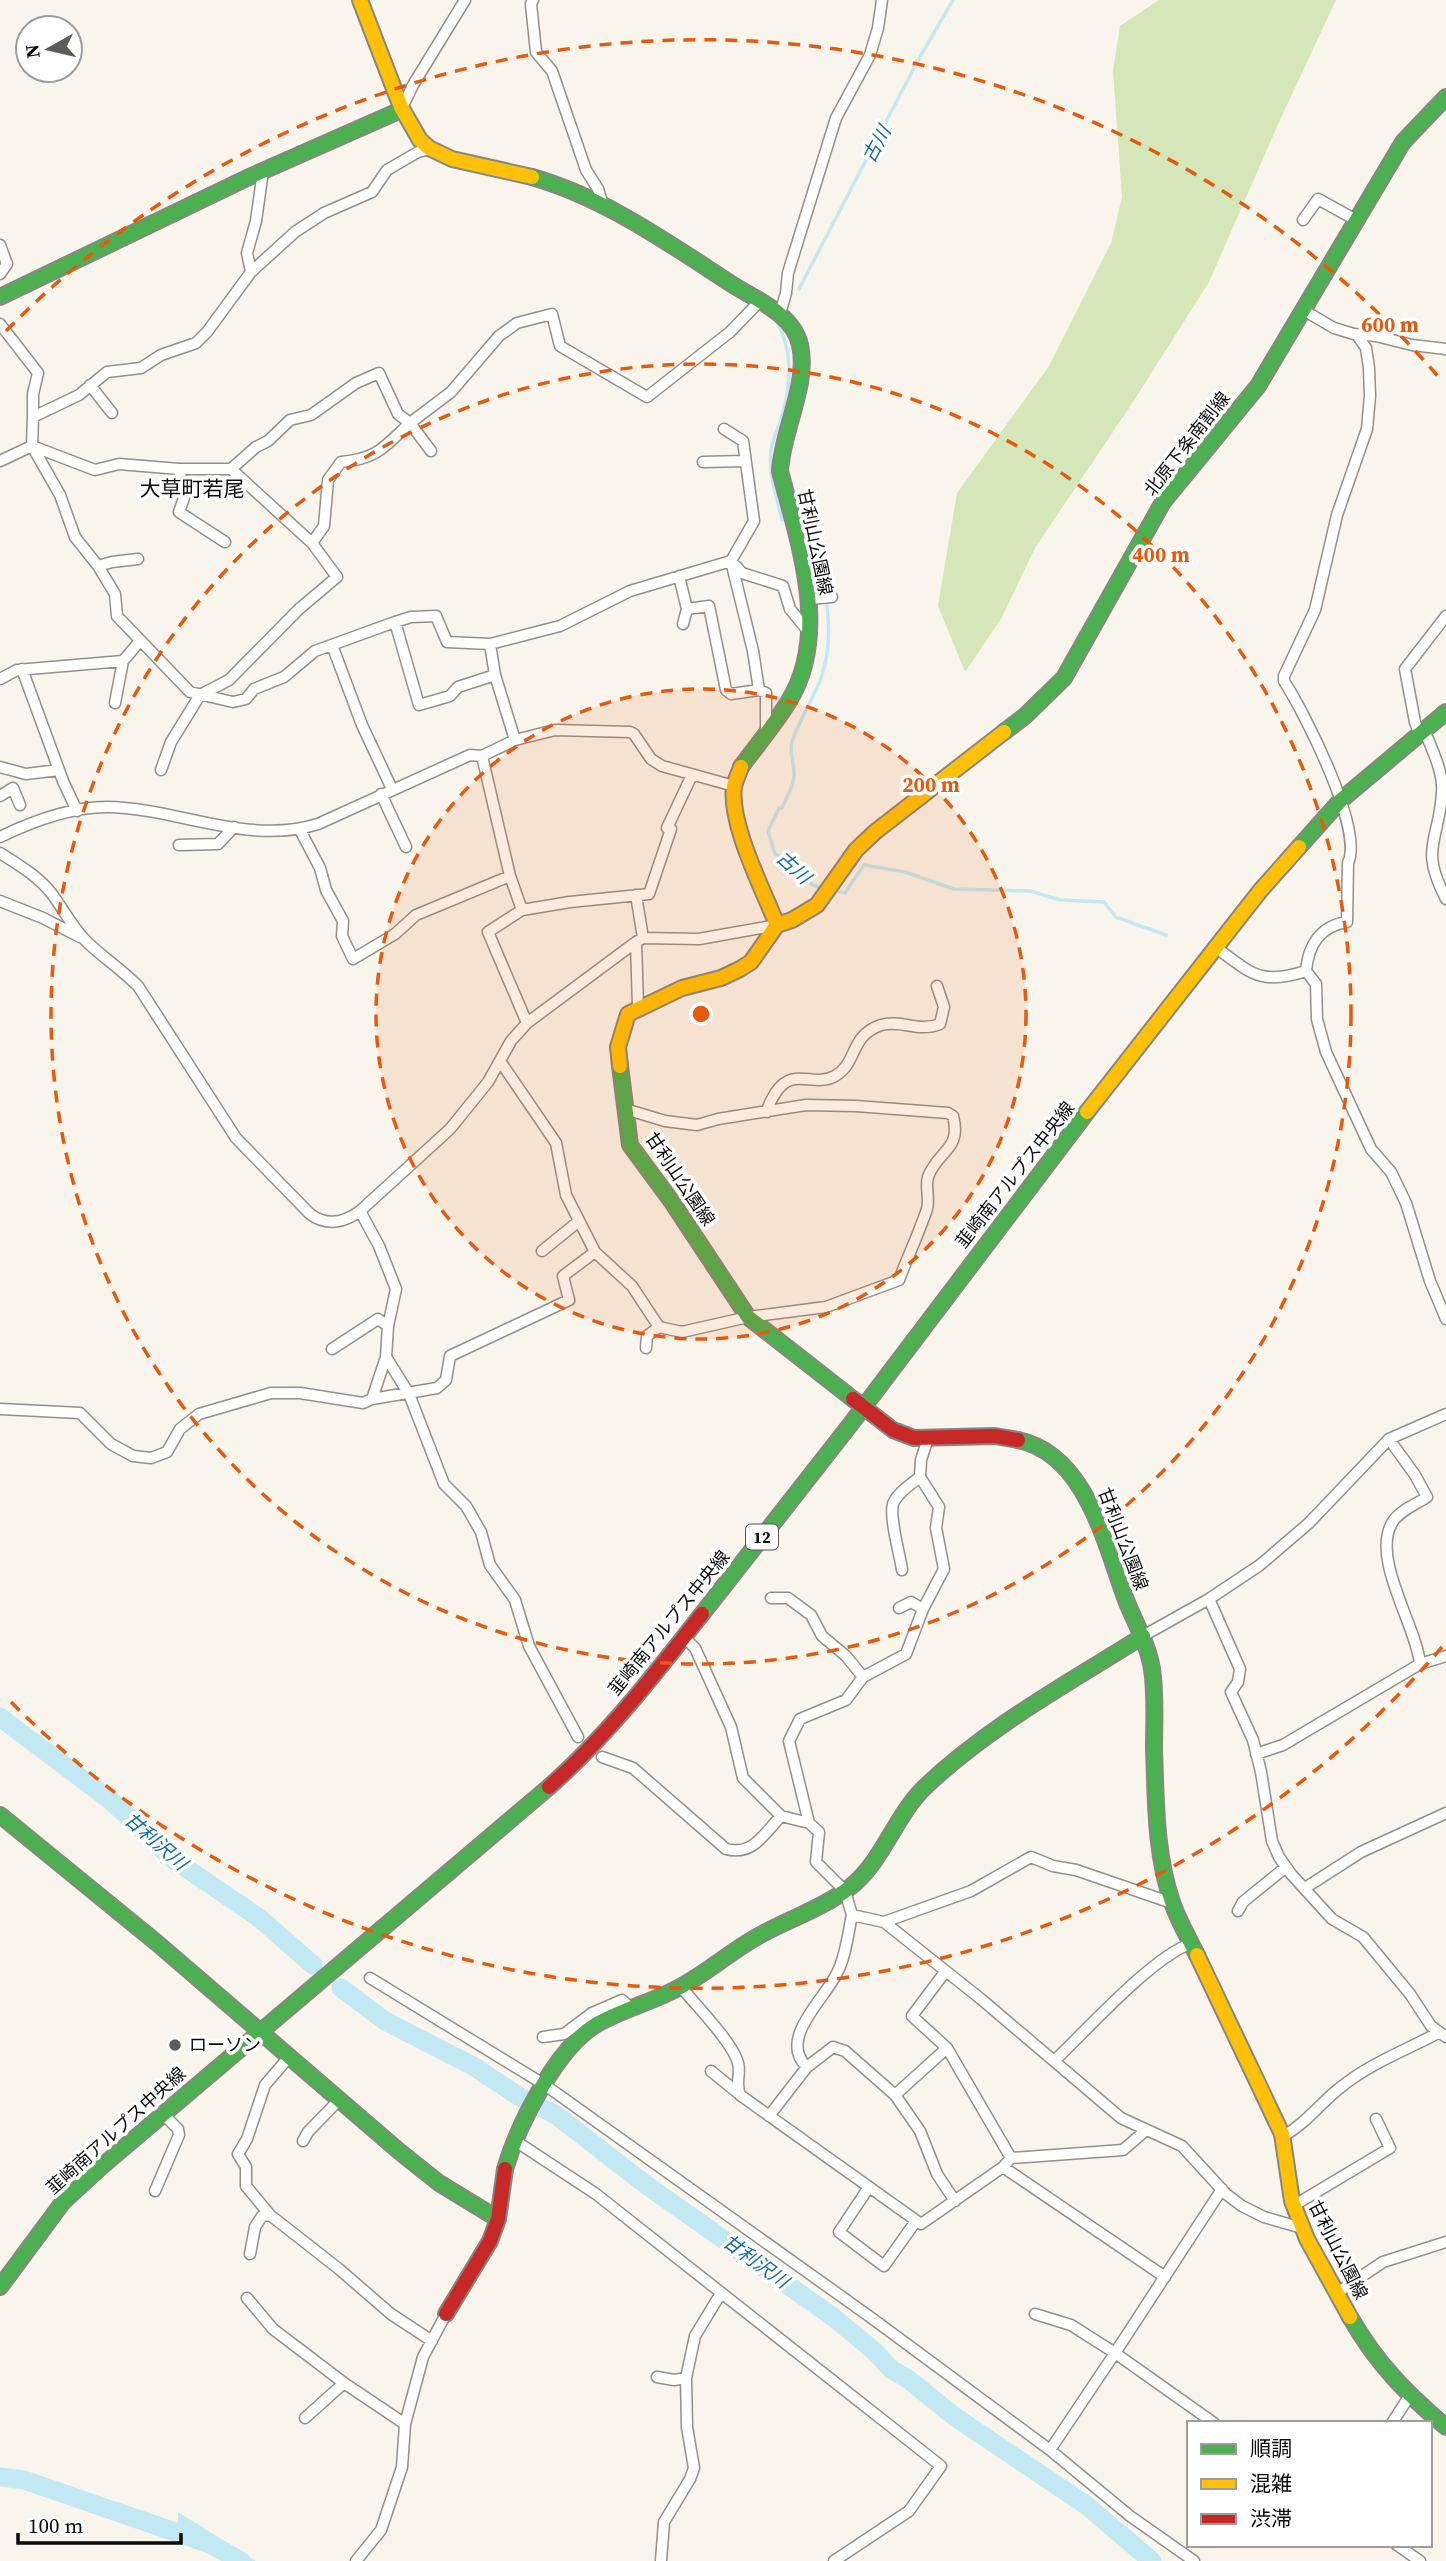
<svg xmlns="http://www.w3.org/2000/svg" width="1446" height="2561" viewBox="0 0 1446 2561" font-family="'Source Serif 4','Noto Sans JP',serif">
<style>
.forest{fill:#d5e6b9}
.water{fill:#c2e8f4}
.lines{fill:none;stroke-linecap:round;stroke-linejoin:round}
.stream{stroke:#c2e8f4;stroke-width:3.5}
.river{stroke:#c2e8f4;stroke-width:19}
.street-casing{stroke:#92908c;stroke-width:13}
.fast-casing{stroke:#888682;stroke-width:18}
.slow-casing{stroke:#888682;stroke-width:18}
.jam-casing{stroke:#888682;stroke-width:18}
.street{stroke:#fefefc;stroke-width:10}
.fast{stroke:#4caf50;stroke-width:14}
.slow{stroke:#ffc107;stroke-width:14}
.jam{stroke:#c62828;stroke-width:14}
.ring{fill:none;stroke:#e8590c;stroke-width:3.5;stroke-dasharray:12 9}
.poi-dot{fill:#5e5c59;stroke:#fff;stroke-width:2.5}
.labels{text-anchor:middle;stroke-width:7;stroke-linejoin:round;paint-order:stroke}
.shield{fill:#fff;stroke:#545454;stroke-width:2}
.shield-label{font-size:16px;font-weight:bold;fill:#0a0a0a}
.street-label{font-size:18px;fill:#0a0a0a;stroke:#fff}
.poi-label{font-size:18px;fill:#0a0a0a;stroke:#fff;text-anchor:start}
.water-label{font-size:19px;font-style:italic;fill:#116d9d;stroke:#fff}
.quarter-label{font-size:21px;fill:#0a0a0a;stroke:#fff}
.centre{fill:#e8590c;stroke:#fff;stroke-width:3.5}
.ring-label{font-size:21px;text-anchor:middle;font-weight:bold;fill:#e8590c;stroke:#fff;stroke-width:7;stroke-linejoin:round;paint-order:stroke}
</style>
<rect width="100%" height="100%" fill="#f9f5ec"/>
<path class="forest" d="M 1159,0 L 1336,0 L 1279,122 L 1209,282 L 1133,402 L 1035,548 L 1001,619 L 965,672 L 938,606 L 957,493 L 1049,366 L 1111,243 L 1122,197 L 1113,71 L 1120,26 Z"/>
<path class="water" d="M 178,2512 L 256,2561 L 223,2561 L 178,2535 Z"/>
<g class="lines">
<path class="stream" d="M 799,289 L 916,64 L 953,0
M 777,322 C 793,351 791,382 783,413 C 780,425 773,437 771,450 C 768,473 777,497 782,520
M 803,527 C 824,574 838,629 821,678 C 813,700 799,720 792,742 C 789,751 794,763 794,773 C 795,784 786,798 782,808 L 779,808 L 768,831 L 775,854 L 792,862 L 813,885 L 823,888
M 834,890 L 845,893 L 864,865 L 905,872 L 954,889 L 1030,891 L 1060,900 L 1104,902 L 1116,917 L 1166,935"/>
<path class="river" d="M 0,1717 L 110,1800 L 174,1860 L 258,1917 L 313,1965
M 341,1988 L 385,2021 L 473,2066 L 520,2097 L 556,2115 L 645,2184 L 833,2317 L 873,2350 L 892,2370 L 908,2379 L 955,2417 L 1086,2505 L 1152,2561
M 0,2477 L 24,2480 L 210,2544 L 241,2561"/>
<defs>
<path id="street" d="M 533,0 L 531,4 L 536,52 L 552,71 L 586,170 L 598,189 L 603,205
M 401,110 L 413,85 L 465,0
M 430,149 L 418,152 L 387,170 L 372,192 L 324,213 L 295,232 L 251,272 L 207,332 L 196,343 L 161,355 L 141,368 L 107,372 L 79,395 L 33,417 L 32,446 L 60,495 L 75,537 L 98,566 L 115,594 L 117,616 L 190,692 L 233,702 L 246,699 L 254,689 L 284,677 L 315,651 L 395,622 L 411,617 L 436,616 L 447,642 L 490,644 L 560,626 L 630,591 L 731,561 L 753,651 L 759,690 L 766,693 L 766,731
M 1303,220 L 1318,199 L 1356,220
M 0,245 L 7,264 L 0,274
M 251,272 L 247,253 L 256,221 L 263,171
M 1305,311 L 1334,328 L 1354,334 L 1376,336 L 1412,345 L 1446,349
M 780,314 L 786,293 L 788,273 L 836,118 L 870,55 L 878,28 L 882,0
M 0,324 L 38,373 L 33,394 L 33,417
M 1357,335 L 1366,348 L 1369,368 L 1370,396 L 1367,429 L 1337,515 L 1315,610 L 1284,676 L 1284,681 C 1304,712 1364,829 1348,863 L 1347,922 C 1320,926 1308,946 1306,971 L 1316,984 L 1317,1019 L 1326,1052 L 1371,1149 L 1391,1172 L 1406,1203 L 1430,1281 L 1446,1319
M 90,385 L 112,413
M 724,429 L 743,441 L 754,521 L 731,561 L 742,573 L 783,586 L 790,609 L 808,631
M 0,461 L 32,446 L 95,470 L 119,464 L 179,469 L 231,469 L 256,447 L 268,441 L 290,420 L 311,415 L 356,383 L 379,373 L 398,414 L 410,423 L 451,392 L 499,336 L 517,323 L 552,314 L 560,346 L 647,397 L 730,332 L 759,302
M 703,462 L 745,461
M 179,469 L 185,495 L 179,512 L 225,542
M 312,543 L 324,526 L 328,480 L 341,462 C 378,459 385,446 410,423 L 431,451
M 98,566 L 112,562 L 138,559
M 679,576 L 687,609 L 709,606 L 726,690 L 731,694 L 759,690
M 809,599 L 832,597
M 395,622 L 419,705 L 450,696 L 458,687 L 495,675
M 683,624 L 687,609
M 490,644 L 495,675 L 515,740
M 332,645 L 362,725 L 392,789
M 22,669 L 63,781 L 77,811
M 0,679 L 17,670 L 123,661 L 140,641
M 115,703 L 123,661
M 1424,729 C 1431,748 1444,772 1442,793 C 1439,842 1419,847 1446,899
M 1419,733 L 1415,722 L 1405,669 L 1446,616
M 482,756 L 510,876 L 522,910
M 0,767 L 26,774 L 59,770
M 161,770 L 171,742 L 200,695 L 229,680 L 299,609 L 337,577 L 312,543 L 231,469
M 381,794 L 406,847
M 0,796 L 13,788 L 20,805
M 667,828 L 692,775
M 300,830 L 320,868 L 326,890 L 343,921 L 342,936 L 353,959 L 395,934 L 416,915 L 510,876
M 0,837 C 33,821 71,807 107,807 C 177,808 248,846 318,824 L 470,755 L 482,756 L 515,740 L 555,730 L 630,732 L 634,734 L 651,759 L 662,766 L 734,786
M 179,845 L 218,844 L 234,827
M 0,853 C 19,865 38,876 52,894 C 64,910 73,929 88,943 C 104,958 122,970 138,986 L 236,1138 L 310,1214 C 326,1226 344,1223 360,1211 L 450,1129 L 488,1082 L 511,1041 L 527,1023 L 636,942 L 643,938 L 699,939 L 777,925
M 636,895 L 643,938
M 0,901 L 43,918 L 80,937
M 636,942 L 638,1007
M 1215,947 C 1251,973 1260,986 1306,971
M 527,1023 L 488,932 L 522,910 L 570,902 L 649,894 L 671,829
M 500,1061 L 556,1143 L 566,1195 L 595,1252 L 632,1286 L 659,1327 L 682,1332 L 748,1317 L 826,1307 L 899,1280 C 908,1256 919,1233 927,1209 C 930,1199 925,1187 928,1177 C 938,1150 962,1150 953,1116 L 948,1113 L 856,1106 L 806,1105 L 718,1119 L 697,1125 L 665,1121 L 625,1109
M 767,1112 C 768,1104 772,1099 776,1092 C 794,1066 813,1088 835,1076 C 858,1063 849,1036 881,1025 C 902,1019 917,1033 940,1024 L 944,1007 L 937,986
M 542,1251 L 579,1221
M 646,1348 L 647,1336 L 659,1327
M 332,1349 L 378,1319 L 388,1326
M 386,1357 L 409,1394 L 444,1484 L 466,1506 L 481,1532 L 490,1565 L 515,1600 L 529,1646 L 578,1737
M 372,1399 L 437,1388 L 446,1380 L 450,1356 L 569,1300 L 563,1276 L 595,1252
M 0,1409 L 80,1413 L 111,1444 L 133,1456 L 151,1458 L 167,1452 L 180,1429 L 199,1414 L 271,1393 L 300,1393 L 363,1403 L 372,1399 L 386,1357 L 388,1326 L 396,1289 L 379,1246 L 360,1211
M 1389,1439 L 1415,1475 L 1427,1497 C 1417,1504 1398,1511 1392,1523 C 1371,1559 1417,1627 1420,1664
M 902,1570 C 900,1554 889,1518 893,1504 C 897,1493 911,1484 920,1477
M 771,1598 L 788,1598 L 811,1615 L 822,1636 L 846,1656 L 863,1677
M 1209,1599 L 1240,1669 L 1238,1682 L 1231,1692 L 1253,1740 L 1261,1772 L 1272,1841 L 1279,1857 L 1291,1874 L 1332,1919 L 1363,1937 L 1410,1994 L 1431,2026 L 1446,2037
M 899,1608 L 911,1602 L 923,1609
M 1143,1636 L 1209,1599 L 1260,1565 L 1309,1523 L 1389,1439 L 1446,1414
M 684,1637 L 695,1648 L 731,1727 L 743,1778 L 781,1816 L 809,1823 L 819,1832 L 816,1862 L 845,1891 L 852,1915 L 884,1922 L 981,1999 L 1121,2118 L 1182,2146 L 1226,2194 L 1242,2206 L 1264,2217 L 1302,2228
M 1256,1754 L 1283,1745 L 1420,1664 L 1446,1656
M 602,1757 L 633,1768 L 726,1849 C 753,1856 764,1834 781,1816
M 809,1823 L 789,1741 L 800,1719 L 846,1700 L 863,1677 L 906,1654 L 923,1609 L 944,1569 L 936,1528 L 939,1507 L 920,1477 L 921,1460 L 928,1438
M 1305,1888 L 1361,1852 L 1446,1813
M 1238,1911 L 1243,1902 L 1286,1867
M 884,1922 L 971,1891 L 1031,1857 L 1053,1866 L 1076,1870 L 1172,1903
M 945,1972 L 912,2016 L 947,2048 L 1011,2158
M 370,1978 L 545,2085 L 873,2319 L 1050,2450 L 1130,2516 L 1194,2561
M 681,1987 C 695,2004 733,2043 738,2063 C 741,2074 735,2084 740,2095 L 921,2224 L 1003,2167
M 543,2037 L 564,2034 L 592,2013 L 622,2000 L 632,2009
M 947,2048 L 895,2095 L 920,2131 L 937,2174 L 955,2201
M 289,2057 L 265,2085 L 247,2139 L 238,2154 L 246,2167 L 246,2186 L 270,2215 L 339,2269 L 391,2314 L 432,2341
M 1054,2061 C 1087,2030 1151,1958 1190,1944
M 807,2067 L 833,2047 L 845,2051 L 895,2095
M 711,2071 L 738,2093
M 769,2116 L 807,2067 C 777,2039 825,1999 837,1973 C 846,1956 848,1933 852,1915
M 1146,2130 L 1123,2150 L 1011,2158 L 1003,2167 L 1165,2277
M 1282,2137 C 1308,2122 1319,2104 1341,2087 C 1369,2064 1406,2050 1438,2033
M 514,2140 L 596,2194 L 941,2466 L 909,2511 L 834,2561
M 303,2141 L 308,2132 L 339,2100
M 869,2187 L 839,2232 L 884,2266 L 916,2221
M 155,2191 L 179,2135 L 178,2129 L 162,2113
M 1293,2206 L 1390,2148 L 1376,2119
M 250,2254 L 255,2227 L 262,2216 L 270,2215
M 1337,2293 L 1383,2262 L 1446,2242
M 247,2298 L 273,2329 L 344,2383 L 405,2424
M 1035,2314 L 1071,2325 L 1115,2353 L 1050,2450
M 657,2377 L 674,2380 L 686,2378
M 305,2418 L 344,2383
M 1214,2423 L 1115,2353 L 1222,2189
M 1392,2423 L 1410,2395
M 1397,2545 L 1420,2561
M 356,2561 L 381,2530 L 402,2467 L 405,2424 L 423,2357 L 446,2314
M 661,2561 L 664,2522 L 690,2479 L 694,2468 L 687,2427 L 686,2378 L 695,2336 L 721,2293"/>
<path id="fast" d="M 532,177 C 605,198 667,242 730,283 C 754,299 793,313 800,345 C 809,384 782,431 780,471 C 798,541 831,633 789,701 C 775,724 757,745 741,767
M 0,297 L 247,178 L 401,110
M 1004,732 L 1025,716 L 1064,678 L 1163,502 L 1258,386 L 1403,142 L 1446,97
M 1299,847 L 1341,800 L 1446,712
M 620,1066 L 630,1145 L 672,1202 L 748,1317 L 853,1399
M 1018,1440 C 1086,1454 1105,1544 1126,1600 C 1135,1623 1148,1644 1152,1669 C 1156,1695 1154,1723 1154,1749 C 1156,1800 1155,1853 1172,1902 C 1178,1920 1188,1937 1197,1955
M 702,1614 L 850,1425 L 1087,1112
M 0,1815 L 157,1943 L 400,2152 L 439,2183 L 498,2219
M 505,2169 C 518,2125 557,2047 597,2024 C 623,2009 653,2002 680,1987 C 709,1972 734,1948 764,1933 C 790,1919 826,1906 849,1888 C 883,1862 894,1817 925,1787 C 989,1726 1069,1683 1143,1636
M 0,2287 L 63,2202 L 101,2167 L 549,1787
M 1350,2317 C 1377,2364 1406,2393 1446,2427"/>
<path id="slow" d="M 360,0 L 401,107 L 420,140 L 429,148 L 452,159 L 532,177
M 777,925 L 792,920 L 817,905 L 856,850 L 875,832 L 1004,732
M 620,1066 L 618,1047 L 628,1014 L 682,988 L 721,978 L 740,969 L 751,962 L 777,925 C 763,889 729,824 734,787 C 735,781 739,773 741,767
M 1087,1112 L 1260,891 L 1299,847
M 1197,1955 L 1282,2134 L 1292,2201 L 1307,2239 L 1350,2317"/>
<path id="jam" d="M 853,1399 L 893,1430 L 914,1438 L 995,1436 L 1018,1440
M 549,1787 C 607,1736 655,1674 702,1614
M 446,2314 L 490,2241 L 498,2219 L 505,2169"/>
</defs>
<use href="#street" class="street-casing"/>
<use href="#fast" class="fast-casing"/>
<use href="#slow" class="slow-casing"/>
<use href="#jam" class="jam-casing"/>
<use href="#street" class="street"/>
<use href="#fast" class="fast"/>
<use href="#slow" class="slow"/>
<use href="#jam" class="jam"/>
</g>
<circle cx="701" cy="1014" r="325" fill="#e8590c" fill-opacity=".12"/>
<g class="ring">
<circle cx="701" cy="1014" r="325"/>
<circle cx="701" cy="1014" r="650"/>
<path d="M1442 1647A975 975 0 0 1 6 1697M6 331A975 975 0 0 1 1442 381"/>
</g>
<circle class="poi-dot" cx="175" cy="2045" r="7"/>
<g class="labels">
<rect class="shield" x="746" y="1524.5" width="32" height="25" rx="5"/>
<g class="shield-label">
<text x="762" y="1543">12</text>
</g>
<g class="street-label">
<text transform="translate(1187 444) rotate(-52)" y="6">北原下条南割線</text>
<text transform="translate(815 542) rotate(78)" y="6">甘利山公園線</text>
<text transform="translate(1015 1175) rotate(-52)" y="6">韮崎南アルプス中央線</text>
<text transform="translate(680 1179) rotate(56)" y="6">甘利山公園線</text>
<text transform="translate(1123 1539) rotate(69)" y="6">甘利山公園線</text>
<text transform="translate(669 1623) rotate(-51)" y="6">韮崎南アルプス中央線</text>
<text transform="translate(116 2131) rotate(-42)" y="6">韮崎南アルプス中央線</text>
<text transform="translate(1338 2250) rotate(63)" y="6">甘利山公園線</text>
</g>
<g class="poi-label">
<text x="189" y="2051">ローソン</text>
</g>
<g class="water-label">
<text transform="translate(876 144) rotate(-62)" y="7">古川</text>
<text transform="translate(794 867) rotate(42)" y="7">古川</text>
<text transform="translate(156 1841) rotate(41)" y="7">甘利沢川</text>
<text transform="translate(756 2261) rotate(36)" y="7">甘利沢川</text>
</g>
<g class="quarter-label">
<text x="192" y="496">大草町若尾</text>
</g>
</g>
<circle cx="701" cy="1014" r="10" class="centre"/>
<g class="ring-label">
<text x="1390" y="332">600 m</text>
<text x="1161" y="562">400 m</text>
<text x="931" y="792">200 m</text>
</g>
<rect x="1187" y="2421" width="245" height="126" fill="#ffffff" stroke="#9d9d9d" stroke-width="2"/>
<rect x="1201" y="2444" width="35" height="10" fill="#4caf50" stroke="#9d9d9d" stroke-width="2"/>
<text x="1250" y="2456" font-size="21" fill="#0a0a0a">順調</text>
<rect x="1201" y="2479" width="35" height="10" fill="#ffc107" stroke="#9d9d9d" stroke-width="2"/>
<text x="1250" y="2491" font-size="21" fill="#0a0a0a">混雑</text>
<rect x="1201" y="2514" width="35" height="10" fill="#c62828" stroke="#9d9d9d" stroke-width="2"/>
<text x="1250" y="2526" font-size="21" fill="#0a0a0a">渋滞</text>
<g transform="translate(49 49) rotate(262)"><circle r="33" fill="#ffffff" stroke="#9d9d9d" stroke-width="2"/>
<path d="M0-5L12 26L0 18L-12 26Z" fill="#5e5c59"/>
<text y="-10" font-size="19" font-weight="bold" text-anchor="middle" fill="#0a0a0a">N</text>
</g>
<path d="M18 2533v10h163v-10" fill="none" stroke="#0a0a0a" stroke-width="3.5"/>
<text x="28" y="2533" font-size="21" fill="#0a0a0a" stroke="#ffffff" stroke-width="5" paint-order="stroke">100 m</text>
</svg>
